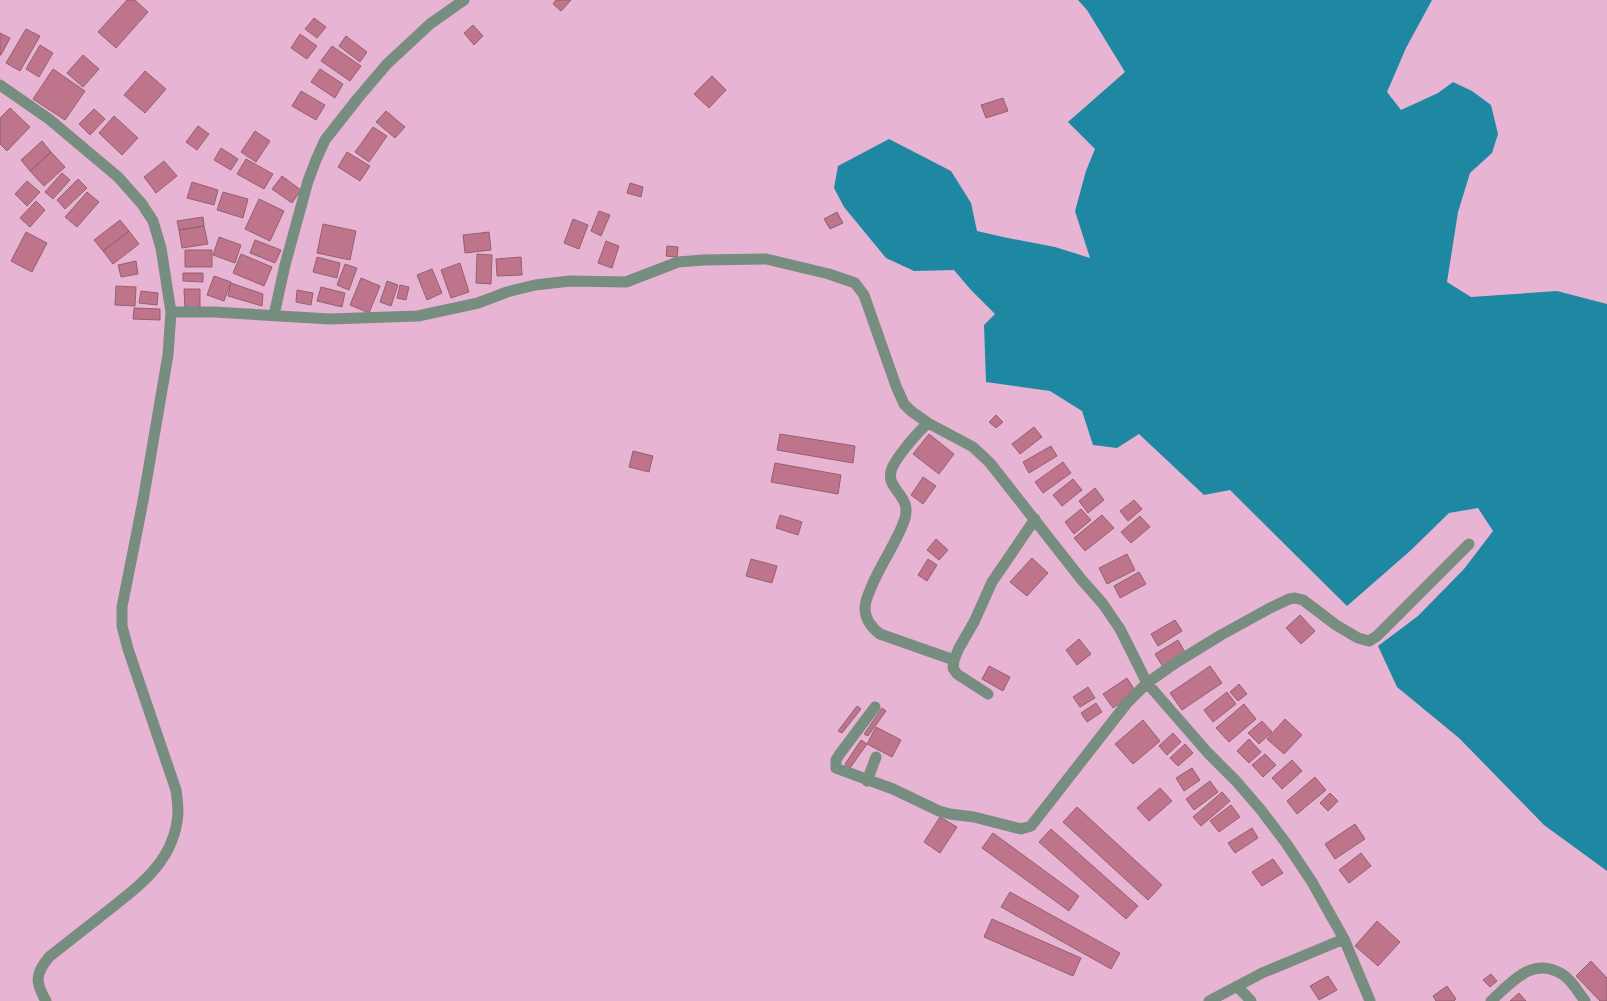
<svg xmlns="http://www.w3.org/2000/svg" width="1607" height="1001" viewBox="0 0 1607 1001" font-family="'DejaVu Sans',sans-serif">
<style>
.water{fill:#1e87a2}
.building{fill:#be748a;stroke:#966070}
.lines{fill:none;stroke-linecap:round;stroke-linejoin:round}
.minor{stroke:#768d80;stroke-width:11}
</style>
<rect width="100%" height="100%" fill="#e7b4d4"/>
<path class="water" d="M 1078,0 L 1432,0 L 1406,48 L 1387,92 L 1401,110 L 1438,93 L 1453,82 L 1472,91 L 1491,105 L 1498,134 L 1492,153 L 1470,173 L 1458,212 L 1447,282 L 1471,297 L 1557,291 L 1607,304 L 1607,871 L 1544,825 L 1459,738 L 1397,687 L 1378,646 L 1418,616 L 1464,569 L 1493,531 L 1478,508 L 1449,513 L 1410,551 L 1347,606 L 1230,490 L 1204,495 L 1139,434 L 1117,448 L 1093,445 L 1082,411 L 1050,391 L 986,382 L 984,325 L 995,314 L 971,290 L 954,270 L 914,271 L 886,258 L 844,207 L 834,188 L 838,166 L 889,139 L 951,171 L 971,203 L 977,231 L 1003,237 L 1055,247 L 1090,258 L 1075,211 L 1086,171 L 1095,149 L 1068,122 L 1125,72 L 1087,10 Z"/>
<path class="building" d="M 127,0 L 135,0 L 148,12 L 116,48 L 98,32 Z
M 556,0 L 571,0 L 561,11 L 553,4 Z
M 314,18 L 326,27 L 317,38 L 305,29 Z
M 473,25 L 483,36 L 474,45 L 464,33 Z
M 26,29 L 40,36 L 20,71 L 6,63 Z
M 0,33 L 10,38 L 1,55 L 0,55 Z
M 300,34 L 317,46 L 307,59 L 291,48 Z
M 346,36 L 367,52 L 360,62 L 339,46 Z
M 40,45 L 53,53 L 39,77 L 26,69 Z
M 332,46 L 361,66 L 350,81 L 321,61 Z
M 83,55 L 99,69 L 83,87 L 67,73 Z
M 53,69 L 85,91 L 65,120 L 33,99 Z
M 320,69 L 343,84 L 335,98 L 311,82 Z
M 145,71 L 166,89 L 145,113 L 124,95 Z
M 712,76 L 726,90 L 709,108 L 694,94 Z
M 301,91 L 325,105 L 316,120 L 292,106 Z
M 1003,98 L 1008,111 L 986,118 L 981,105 Z
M 10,108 L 30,127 L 7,151 L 0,144 L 0,118 Z
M 94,109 L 105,119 L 90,135 L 79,124 Z
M 386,111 L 405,127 L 395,138 L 376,122 Z
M 114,116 L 138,138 L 122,155 L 99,133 Z
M 198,126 L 209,134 L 197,150 L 186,142 Z
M 373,127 L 387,136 L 369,162 L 355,152 Z
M 255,131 L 270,141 L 256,162 L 241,152 Z
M 42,141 L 51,152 L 30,171 L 21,160 Z
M 221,148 L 238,159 L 231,170 L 214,160 Z
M 51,152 L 65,167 L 44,186 L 30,171 Z
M 347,152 L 370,166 L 360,181 L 338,167 Z
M 246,159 L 273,174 L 264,189 L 237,174 Z
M 164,161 L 177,176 L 156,193 L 144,177 Z
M 62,173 L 70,180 L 53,199 L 45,192 Z
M 282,176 L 301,190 L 292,203 L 272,189 Z
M 78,179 L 87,188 L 65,209 L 57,200 Z
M 27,181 L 40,192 L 27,206 L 15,194 Z
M 192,182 L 218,190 L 214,205 L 187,198 Z
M 630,183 L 643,187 L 641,197 L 627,193 Z
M 87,192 L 99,202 L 77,227 L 65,217 Z
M 223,192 L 248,199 L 243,218 L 217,210 Z
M 259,199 L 284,211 L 270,241 L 245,229 Z
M 36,201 L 45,210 L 30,227 L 20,218 Z
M 599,211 L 610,215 L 601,236 L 591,231 Z
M 837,212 L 843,223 L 830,229 L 824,219 Z
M 203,217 L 204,226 L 179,230 L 177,221 Z
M 573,219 L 588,225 L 579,249 L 564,243 Z
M 120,220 L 129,231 L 103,251 L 94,240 Z
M 323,224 L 356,231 L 350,260 L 317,253 Z
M 204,226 L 208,244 L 182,248 L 179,230 Z
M 129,231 L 139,244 L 113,264 L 103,251 Z
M 26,232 L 47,243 L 32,272 L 11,261 Z
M 489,232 L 491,250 L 465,253 L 463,235 Z
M 219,237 L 241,245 L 235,263 L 213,255 Z
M 255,240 L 281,250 L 275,263 L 250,253 Z
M 606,241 L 619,246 L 612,268 L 598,263 Z
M 667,246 L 678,247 L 677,257 L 666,256 Z
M 185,250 L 212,250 L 212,267 L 185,267 Z
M 241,254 L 272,267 L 264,286 L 233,273 Z
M 477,254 L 492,255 L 491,284 L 476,283 Z
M 317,257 L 340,263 L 337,278 L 313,272 Z
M 521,257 L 522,275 L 497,276 L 496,259 Z
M 136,261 L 138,274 L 121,277 L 118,265 Z
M 460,263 L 469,292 L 451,298 L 441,270 Z
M 345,264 L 357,268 L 349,290 L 337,285 Z
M 432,269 L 442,293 L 427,300 L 417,275 Z
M 183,273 L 203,273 L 203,282 L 183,281 Z
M 214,276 L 231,282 L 224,301 L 207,295 Z
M 361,278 L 380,286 L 369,313 L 350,305 Z
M 387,281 L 398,285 L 391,306 L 380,302 Z
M 231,283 L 263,294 L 262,306 L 228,296 Z
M 400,285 L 409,287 L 406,300 L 397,298 Z
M 116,286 L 136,287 L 135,306 L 115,305 Z
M 321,287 L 345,293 L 342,307 L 317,301 Z
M 184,289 L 200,289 L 200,310 L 185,310 Z
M 297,290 L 313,293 L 311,305 L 296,302 Z
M 141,291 L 158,293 L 157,305 L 139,303 Z
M 134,308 L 160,309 L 160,320 L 133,319 Z
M 996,415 L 1003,422 L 996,428 L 989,422 Z
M 1034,427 L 1042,437 L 1020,454 L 1012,444 Z
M 780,434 L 855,446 L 853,463 L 777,450 Z
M 929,434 L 954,454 L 939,474 L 913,454 Z
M 1051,446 L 1057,456 L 1029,473 L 1023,462 Z
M 633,451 L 653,456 L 649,472 L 629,467 Z
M 1063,462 L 1071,473 L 1043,493 L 1035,482 Z
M 775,463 L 841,475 L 838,494 L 771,482 Z
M 923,477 L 936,486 L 923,504 L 911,495 Z
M 1073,479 L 1082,490 L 1062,506 L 1053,495 Z
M 1095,488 L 1104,500 L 1088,513 L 1079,501 Z
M 1134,500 L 1142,509 L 1128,521 L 1120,511 Z
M 1081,509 L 1091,520 L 1074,534 L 1065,522 Z
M 780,515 L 802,522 L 798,535 L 776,528 Z
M 1102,515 L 1114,528 L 1085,551 L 1074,538 Z
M 1140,516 L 1150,527 L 1131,543 L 1121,532 Z
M 936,539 L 948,550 L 939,560 L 927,550 Z
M 1127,554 L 1135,570 L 1107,584 L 1099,568 Z
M 1032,558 L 1048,573 L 1027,596 L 1010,582 Z
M 751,559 L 777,566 L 772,583 L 746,576 Z
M 928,559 L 937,565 L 927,581 L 918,575 Z
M 1139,572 L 1146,584 L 1120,598 L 1114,586 Z
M 1300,615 L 1315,631 L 1301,644 L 1286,628 Z
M 1175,620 L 1182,631 L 1158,646 L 1151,634 Z
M 1079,639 L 1091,654 L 1077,665 L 1066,650 Z
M 1178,640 L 1185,652 L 1163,667 L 1155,654 Z
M 989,666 L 1010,677 L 1003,691 L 982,679 Z
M 1210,666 L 1222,683 L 1182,710 L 1170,693 Z
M 1127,678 L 1136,692 L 1113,708 L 1103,694 Z
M 1239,684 L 1247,694 L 1238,701 L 1230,692 Z
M 1088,687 L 1095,698 L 1080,707 L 1073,697 Z
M 1227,692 L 1236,704 L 1213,722 L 1204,710 Z
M 1096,703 L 1102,712 L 1087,722 L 1081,713 Z
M 1244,704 L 1256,719 L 1229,742 L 1216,728 Z
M 857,706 L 861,709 L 842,733 L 838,731 Z
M 882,708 L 886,711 L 868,736 L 864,734 Z
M 1285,719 L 1302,735 L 1284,754 L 1267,739 Z
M 1143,720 L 1160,741 L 1133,764 L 1115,744 Z
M 1262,721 L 1272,732 L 1259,744 L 1248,733 Z
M 876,727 L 901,740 L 892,757 L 867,744 Z
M 1173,733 L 1181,742 L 1167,755 L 1159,746 Z
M 1249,739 L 1261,752 L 1249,763 L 1237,751 Z
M 861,740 L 867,744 L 850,768 L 845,764 Z
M 1185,744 L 1193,753 L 1178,766 L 1170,758 Z
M 1265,754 L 1276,765 L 1263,777 L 1252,765 Z
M 1292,760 L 1302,771 L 1282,789 L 1272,778 Z
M 1192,768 L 1200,780 L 1184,791 L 1176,778 Z
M 1315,777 L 1326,790 L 1297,814 L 1287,801 Z
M 1210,781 L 1218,792 L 1194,810 L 1186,799 Z
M 1160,788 L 1172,801 L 1149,821 L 1137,808 Z
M 1222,792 L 1230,801 L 1201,826 L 1193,817 Z
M 1330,793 L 1338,801 L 1328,811 L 1320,803 Z
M 1231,805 L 1240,817 L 1219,832 L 1210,821 Z
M 1077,807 L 1162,885 L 1148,900 L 1063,822 Z
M 940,817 L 957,827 L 940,853 L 924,842 Z
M 1355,824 L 1365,839 L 1335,859 L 1325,844 Z
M 1252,828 L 1258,838 L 1235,853 L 1228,843 Z
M 1051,829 L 1138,906 L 1126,919 L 1039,842 Z
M 993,833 L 1079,896 L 1069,911 L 982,848 Z
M 1361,853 L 1371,866 L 1349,883 L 1339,870 Z
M 1273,859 L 1283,873 L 1262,886 L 1252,872 Z
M 1010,892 L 1120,953 L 1111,969 L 1001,907 Z
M 992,919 L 1081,958 L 1073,976 L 984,937 Z
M 1377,921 L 1400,942 L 1378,966 L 1355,946 Z
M 1591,961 L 1607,978 L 1607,1001 L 1600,1001 L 1576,976 Z
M 1491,974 L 1497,981 L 1490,987 L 1483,980 Z
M 1328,976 L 1337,990 L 1319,1000 L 1310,986 Z
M 1447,986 L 1456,999 L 1454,1001 L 1436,1001 L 1433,996 Z
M 1519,993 L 1526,1001 L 1510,1001 Z"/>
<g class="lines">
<path class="minor" d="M 0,85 L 49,119 L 118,177 L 142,204 L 153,221 L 161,248 L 171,312 L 168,355 L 143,501 L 122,607 L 122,626 L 128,649 L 176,790 C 177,797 178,805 178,813 C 175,859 143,883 110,909 C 90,925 69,941 49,957 C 35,974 35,982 46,1001
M 171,312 L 214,312 L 330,319 L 418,316 L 478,303 L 507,292 L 535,285 L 570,281 L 626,282 L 678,262 L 703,260 L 766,259 L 829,274 L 855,283 L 864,295 L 896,386 L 904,404 L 911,411 L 928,423 L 973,447 L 990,463 L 1081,579 L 1103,604 L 1120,629 L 1147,683 L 1208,753 L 1236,781 L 1261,810 L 1286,843 L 1312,882 L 1344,939 L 1370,1001
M 274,315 L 285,265 L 308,181 L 316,160 L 325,140 L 358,98 L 387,64 L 430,24 L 464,0
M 928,423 C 917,433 898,455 892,468 C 883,491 916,494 903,524 C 895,544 882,563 873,583 C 870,591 865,599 865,608 C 865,620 872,628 880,634 L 954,660
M 988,694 L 957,674 L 953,668 L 954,660 L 959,648 L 974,622 L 992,582 L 1035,519
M 875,707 L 839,755 L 836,760 L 836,768 L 893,789 L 939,811 L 950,814 L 974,817 L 1021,829 L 1031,826 L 1127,703 L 1147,683 L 1177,662 L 1221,635 L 1270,608 L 1289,599 L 1295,598 L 1303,600 L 1336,625 L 1358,638 L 1369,641 L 1377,636 L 1469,544
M 867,781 L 876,757
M 1237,986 L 1251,1001
M 1209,1001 L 1262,973 L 1344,939
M 1491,1001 C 1512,982 1532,956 1562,974 C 1572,980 1578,992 1585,1001"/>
</g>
</svg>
